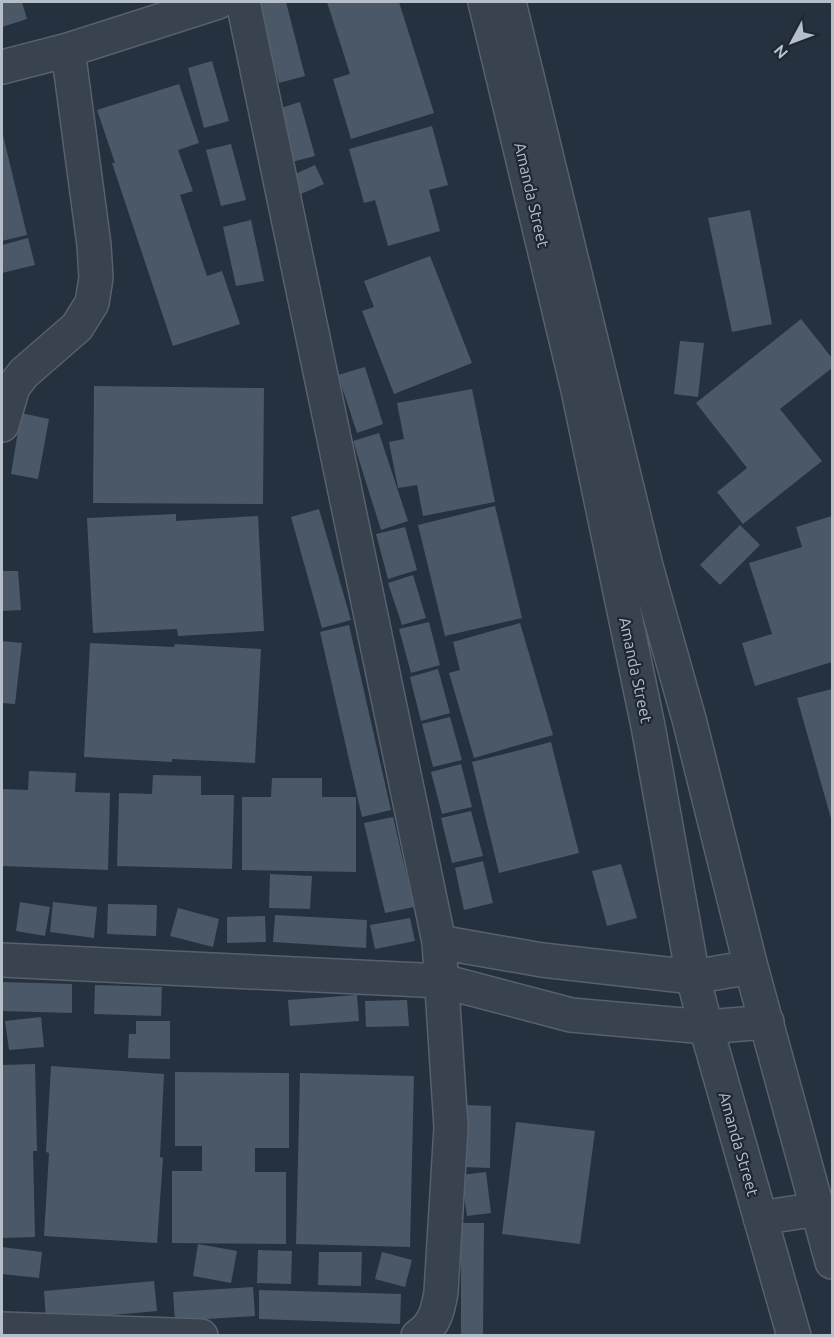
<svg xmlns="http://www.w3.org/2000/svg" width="834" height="1337" viewBox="0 0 834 1337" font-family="Ubuntu,sans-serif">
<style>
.building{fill:#4b5868}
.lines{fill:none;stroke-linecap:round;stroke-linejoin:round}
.minor-casing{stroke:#57616c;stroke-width:36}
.minor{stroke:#39434f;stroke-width:33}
.labels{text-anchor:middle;stroke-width:4.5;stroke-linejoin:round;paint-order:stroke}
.street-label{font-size:16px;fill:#b5bec9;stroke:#1e2834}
</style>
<rect width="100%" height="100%" fill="#25313f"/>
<path class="building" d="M 2,2 L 22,2 L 27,19 L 2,27 Z
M 257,2 L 286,2 L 305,76 L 279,83 Z
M 327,2 L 399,2 L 434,113 L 351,139 L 333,79 L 350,74 Z
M 212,61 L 229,121 L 204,128 L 188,68 Z
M 179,84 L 199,143 L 178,150 L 193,191 L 180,195 L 207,276 L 222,271 L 240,324 L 173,346 L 112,163 L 115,163 L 97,110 Z
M 300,102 L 315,156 L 292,162 L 277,109 Z
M 432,126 L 448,185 L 429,190 L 440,231 L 388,246 L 375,200 L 364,203 L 349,149 Z
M 2,131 L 27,235 L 2,241 Z
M 231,144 L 246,200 L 221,206 L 206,150 Z
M 315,165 L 324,184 L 301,194 L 293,175 Z
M 750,210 L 772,324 L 732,332 L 708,218 Z
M 251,220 L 264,281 L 236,286 L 223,227 Z
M 28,238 L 35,265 L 2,273 L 2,245 Z
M 430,256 L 472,363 L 394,394 L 362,311 L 374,307 L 364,281 Z
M 801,319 L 832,358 L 832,368 L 780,409 L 822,461 L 743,524 L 717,492 L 747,468 L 696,403 Z
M 680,341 L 704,343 L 698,397 L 674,394 Z
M 365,367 L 383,424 L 357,433 L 338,375 Z
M 94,386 L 264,388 L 263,504 L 93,503 Z
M 472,389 L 495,502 L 423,516 L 417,485 L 398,488 L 389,442 L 404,439 L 397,403 Z
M 21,413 L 49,419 L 38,479 L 11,474 Z
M 379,433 L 408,521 L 381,530 L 353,441 Z
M 495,506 L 522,618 L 445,636 L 418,525 Z
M 319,509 L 351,620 L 322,628 L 291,517 Z
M 176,514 L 176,521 L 258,516 L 264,631 L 178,636 L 177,629 L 93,633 L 87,518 Z
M 832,516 L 832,662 L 755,686 L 742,643 L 772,634 L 749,563 L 802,547 L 796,527 Z
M 740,525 L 760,545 L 720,585 L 700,565 Z
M 405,527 L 417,570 L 388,579 L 376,534 Z
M 2,571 L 18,571 L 21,610 L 2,611 Z
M 413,575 L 426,618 L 402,625 L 388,583 Z
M 429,622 L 440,665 L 411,673 L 399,629 Z
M 520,623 L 553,735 L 474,758 L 449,673 L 460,670 L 453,642 Z
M 349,625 L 391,810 L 362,817 L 320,632 Z
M 2,641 L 22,643 L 15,704 L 2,703 Z
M 90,643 L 174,647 L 175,644 L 261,649 L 255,763 L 172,759 L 172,762 L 84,757 Z
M 438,669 L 450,713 L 421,721 L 410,677 Z
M 832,689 L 832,822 L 797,698 Z
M 450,717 L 462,760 L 433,767 L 422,724 Z
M 551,742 L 579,853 L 499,873 L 472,762 Z
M 461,764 L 472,807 L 442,814 L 431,772 Z
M 29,771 L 76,773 L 75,792 L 110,793 L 108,870 L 2,866 L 2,789 L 28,790 Z
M 153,775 L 201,776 L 201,795 L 234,795 L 232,869 L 117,866 L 119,793 L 152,794 Z
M 272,778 L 322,778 L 322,797 L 356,797 L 356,872 L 242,870 L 242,797 L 271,797 Z
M 471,811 L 483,856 L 452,863 L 441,818 Z
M 393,817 L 414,907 L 385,913 L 364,823 Z
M 483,861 L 493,903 L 464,910 L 455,868 Z
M 621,864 L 637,918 L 607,926 L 592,871 Z
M 270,874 L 312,876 L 310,909 L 269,908 Z
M 20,902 L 50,907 L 45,936 L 16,931 Z
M 53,902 L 97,907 L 94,938 L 50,932 Z
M 108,904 L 157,905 L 156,936 L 107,934 Z
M 178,908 L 219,919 L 213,947 L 170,936 Z
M 275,915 L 367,920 L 366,948 L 273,942 Z
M 265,916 L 266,942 L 227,943 L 227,917 Z
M 410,918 L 415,941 L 375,949 L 370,925 Z
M 2,982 L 72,984 L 72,1013 L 2,1011 Z
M 95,985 L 162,987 L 161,1016 L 94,1014 Z
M 357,995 L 359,1021 L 290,1026 L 288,1000 Z
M 407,1000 L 409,1026 L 366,1027 L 365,1001 Z
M 41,1017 L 44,1047 L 9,1050 L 5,1021 Z
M 136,1021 L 170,1021 L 170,1059 L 128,1058 L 129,1034 L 136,1034 Z
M 35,1064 L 37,1151 L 33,1151 L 35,1237 L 2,1238 L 2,1065 Z
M 51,1066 L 164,1074 L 160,1157 L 163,1158 L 157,1243 L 44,1236 L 49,1153 L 46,1152 Z
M 175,1072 L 289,1073 L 289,1148 L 255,1148 L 255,1172 L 286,1172 L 286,1244 L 172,1243 L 172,1171 L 202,1171 L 202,1146 L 175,1146 Z
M 300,1073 L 414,1076 L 410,1247 L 296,1244 Z
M 464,1105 L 491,1106 L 490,1168 L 463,1167 Z
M 516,1122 L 595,1131 L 580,1244 L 502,1234 Z
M 486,1172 L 491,1213 L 467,1216 L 461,1175 Z
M 461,1223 L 484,1223 L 483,1336 L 461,1336 Z
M 198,1244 L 237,1251 L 231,1283 L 193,1276 Z
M 2,1247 L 42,1252 L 39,1278 L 2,1274 Z
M 258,1250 L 292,1251 L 291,1284 L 257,1283 Z
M 319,1252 L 362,1252 L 361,1286 L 318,1285 Z
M 382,1252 L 412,1260 L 405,1287 L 375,1279 Z
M 154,1281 L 157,1311 L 46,1321 L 44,1291 Z
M 253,1287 L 255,1316 L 175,1321 L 173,1292 Z
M 259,1290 L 401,1294 L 400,1324 L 259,1319 Z"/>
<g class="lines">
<defs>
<path id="minor" d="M 243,2 L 439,942 L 451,1127 L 441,1292 C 438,1310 435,1325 418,1336
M 485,2 L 578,390 L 648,726 L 693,977 L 706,1027 L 794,1336
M 509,2 L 646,566 L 689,719 L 751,967 L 832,1262
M 2,67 L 68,50
M 2,425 L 13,387 L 24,373 L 77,327 L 92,303 L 96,278 L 94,245 L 68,50 L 218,2
M 439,942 L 542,960 L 693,977 L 751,967
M 2,960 L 442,981 L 571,1015 L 706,1027 L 767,1022
M 760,1218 L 818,1209
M 2,1329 L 201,1336"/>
</defs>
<use href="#minor" class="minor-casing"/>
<use href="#minor" class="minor"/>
</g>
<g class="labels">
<g class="street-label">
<text transform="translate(532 195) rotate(77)" y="6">Amanda Street</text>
<text transform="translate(636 670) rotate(78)" y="6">Amanda Street</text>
<text transform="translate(739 1144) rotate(74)" y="6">Amanda Street</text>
</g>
</g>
<rect width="834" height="1337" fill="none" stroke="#b5bec9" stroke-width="6"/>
<g transform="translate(792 42) rotate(229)" stroke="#1e2834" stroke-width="4.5" paint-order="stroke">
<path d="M0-4.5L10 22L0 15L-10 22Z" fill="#b5bec9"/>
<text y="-9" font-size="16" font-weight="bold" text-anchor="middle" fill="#b5bec9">N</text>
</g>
</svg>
